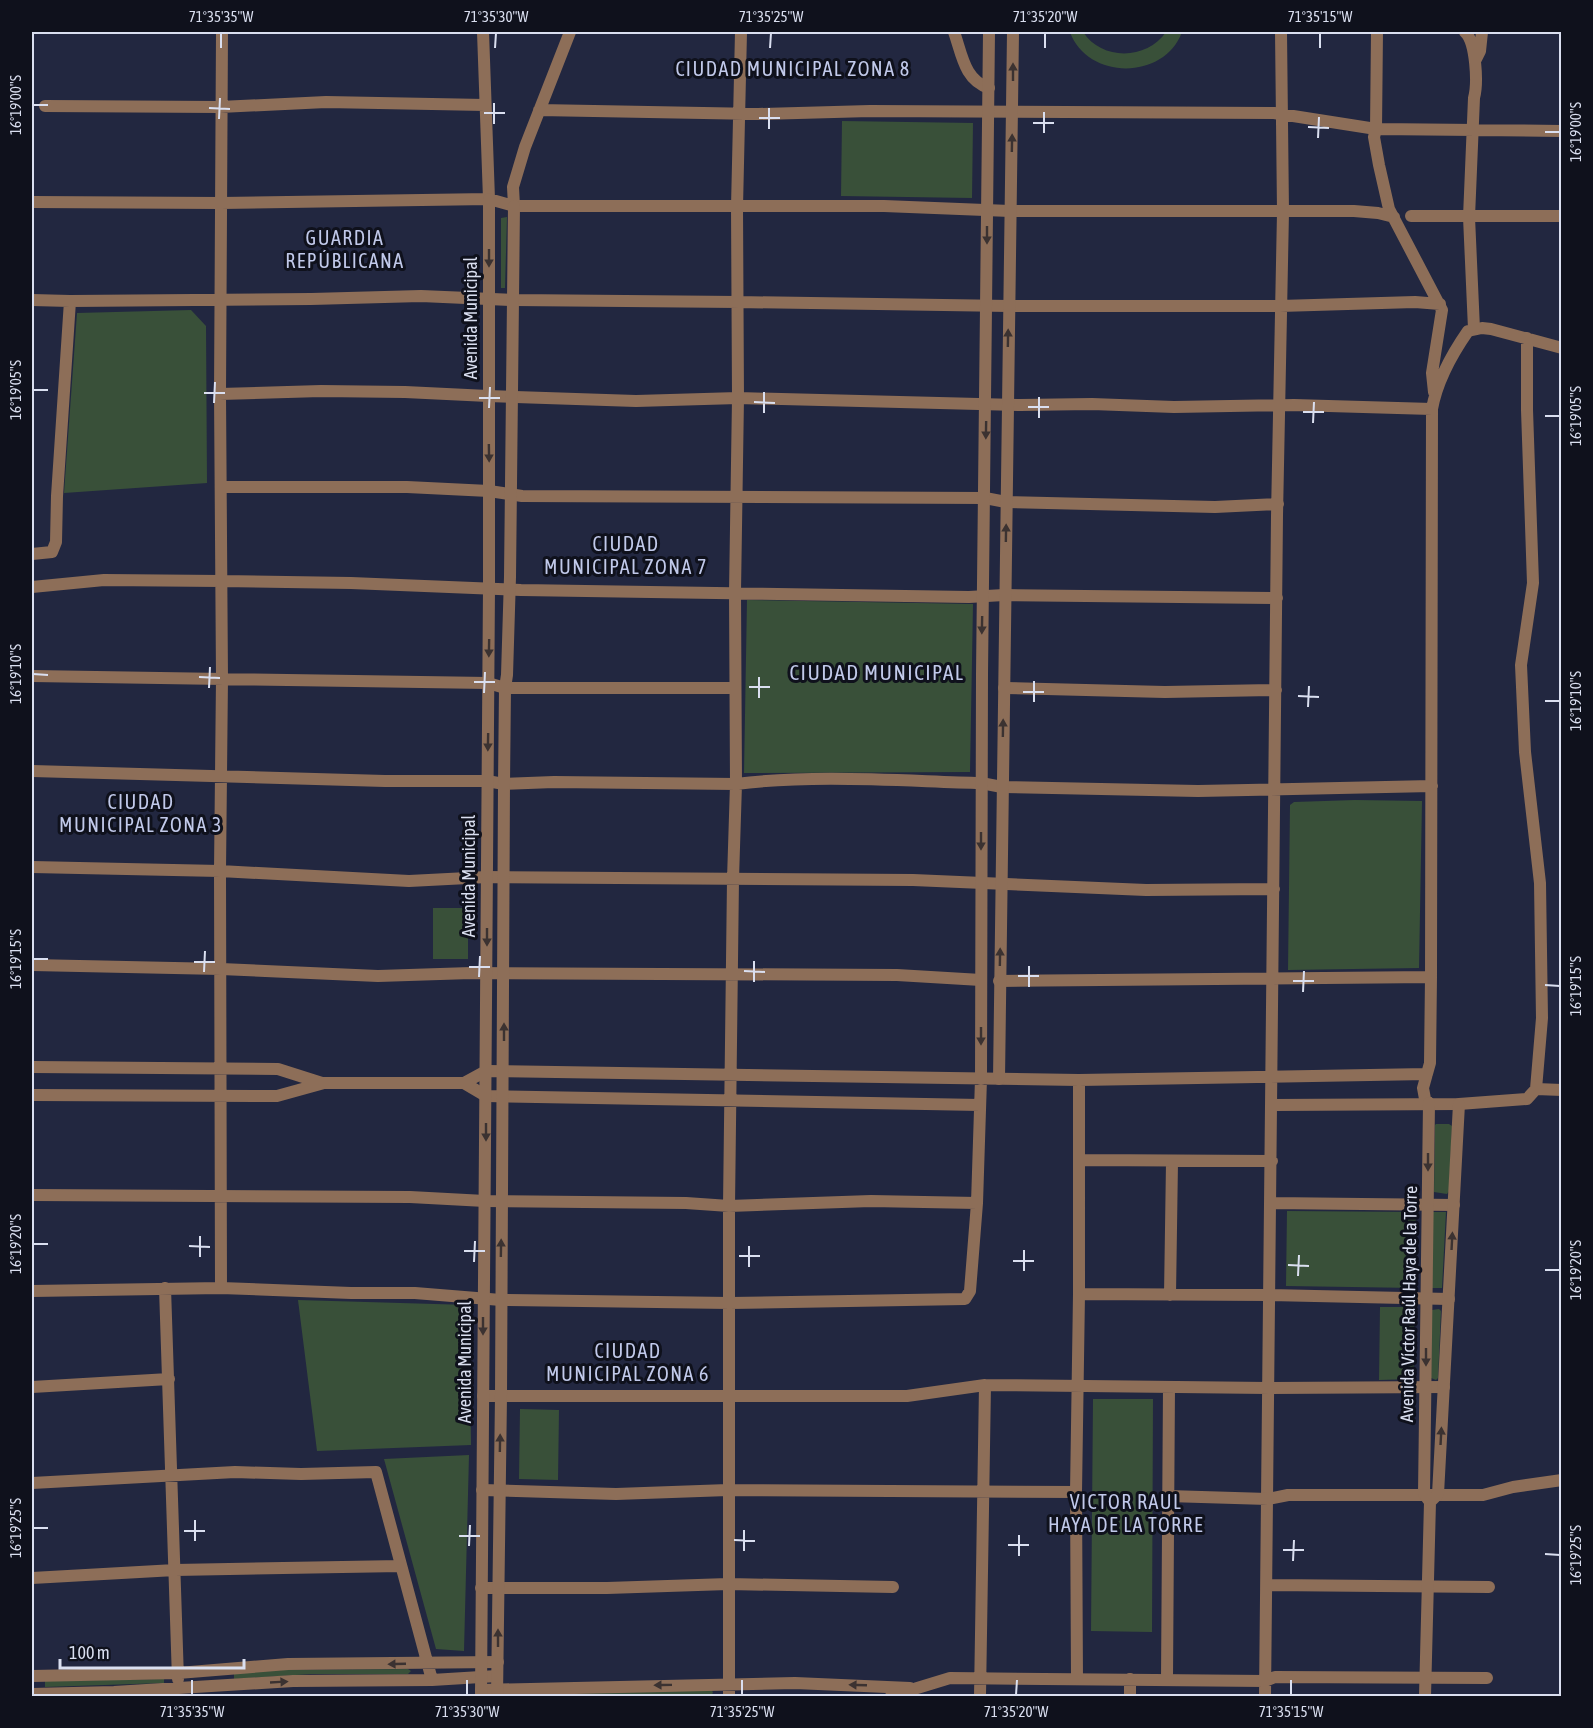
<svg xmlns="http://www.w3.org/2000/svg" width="1593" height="1728" viewBox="0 0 1593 1728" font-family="'Asap Condensed',sans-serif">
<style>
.green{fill:#395039}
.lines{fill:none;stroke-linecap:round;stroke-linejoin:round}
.minor{stroke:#8d6e58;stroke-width:12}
.tertiary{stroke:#8d6e58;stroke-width:12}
.oneway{fill:#3b3231}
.ticks{fill:none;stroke:#dadff0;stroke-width:2}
.labels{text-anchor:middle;stroke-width:6;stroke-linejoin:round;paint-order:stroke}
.street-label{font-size:18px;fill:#dadff0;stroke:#0f111c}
.neighbourhood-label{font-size:20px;letter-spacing:1.5px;fill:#c1c9ea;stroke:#0f111c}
.quarter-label{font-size:21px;letter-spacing:1.5px;fill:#c1c9ea;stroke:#0f111c}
.neatline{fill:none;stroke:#dadff0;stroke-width:2}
.ticks-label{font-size:15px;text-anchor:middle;fill:#dadff0}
</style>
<rect width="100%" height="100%" fill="#222740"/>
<path class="green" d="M 1070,32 L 1083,32 C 1102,61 1147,60 1166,32 L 1182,32 C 1164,81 1087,80 1070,32 Z
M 842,121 L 973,123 L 972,198 L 841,196 Z
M 507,217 L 505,288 L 501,288 L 501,218 Z
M 191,310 L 206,326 L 207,483 L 64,493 L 77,313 Z
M 747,600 L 973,604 L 970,772 L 744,773 Z
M 1355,800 L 1422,801 L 1419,968 L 1288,970 L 1290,805 L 1294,802 Z
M 433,908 L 468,908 L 468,959 L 433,959 Z
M 1436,1124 L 1449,1124 L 1452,1126 L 1449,1191 L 1447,1194 L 1434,1192 L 1435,1125 Z
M 1287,1211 L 1416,1212 L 1416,1288 L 1286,1286 Z
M 1432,1212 L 1446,1212 L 1442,1288 L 1432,1288 Z
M 298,1300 L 469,1305 L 471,1445 L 317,1451 Z
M 1380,1307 L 1414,1307 L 1414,1379 L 1379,1380 Z
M 1439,1309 L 1441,1311 L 1438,1378 L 1436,1380 L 1431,1378 L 1432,1310 Z
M 1093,1399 L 1153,1399 L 1152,1632 L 1091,1631 Z
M 520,1409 L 559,1410 L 558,1480 L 519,1479 Z
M 469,1455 L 464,1651 L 436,1649 L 384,1459 Z
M 408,1669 L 411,1671 L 408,1674 L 311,1674 L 234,1679 L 234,1673 L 282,1670 Z
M 164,1679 L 164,1683 L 45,1687 L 45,1681 Z
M 712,1690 L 713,1693 L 710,1696 L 512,1696 L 514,1694 Z"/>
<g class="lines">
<path class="minor" d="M 483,32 L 489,199
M 954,32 C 962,54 964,80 989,88
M 1377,32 L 1376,129 L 1374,137 L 1379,165 L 1389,209 L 1442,310 L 1432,373 L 1434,392
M 1465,32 C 1476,42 1478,83 1474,98 L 1469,217 L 1474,329
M 1476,59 L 1480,51 L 1482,32
M 45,106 L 220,107 L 326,102 L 485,105
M 539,110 L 758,114 L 870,111 L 1274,113 L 1376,129 L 1562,131
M 32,202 L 221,203 L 489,199 L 514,206 L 884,206 L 1010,211 L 1354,211 L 1378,213 L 1394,217
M 514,206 L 513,187 L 525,147 L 570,32
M 1411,216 L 1562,216
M 32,300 L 70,301 L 311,299 L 421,296 L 513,300 L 738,302 L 1009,306 L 1280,306 L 1415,302 L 1440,304
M 1527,338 L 1527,410 L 1533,583 L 1521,665 L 1525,752 L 1540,883 L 1542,1018 L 1536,1089
M 220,394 L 321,391 L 405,392 L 488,396 L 636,401 L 738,398 L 1020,405 L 1092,404 L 1174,407 L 1294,405 L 1432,409
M 222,487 L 407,487 L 489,491 L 522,496 L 985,498 L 1006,502 L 1215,507 L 1278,504
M 32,554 L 52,552 L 56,542 L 57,496 L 70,301
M 32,587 L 104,580 L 221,581 L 351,583 L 521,590 L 969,597 L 1004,595 L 1277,598
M 32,676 L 488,683 L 505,688 L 735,688
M 1004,688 L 1165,692 L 1276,690
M 32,771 L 385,781 L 487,781 L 504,784 L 554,782 L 736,784 C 815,774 901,781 981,783 L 1002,787 L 1198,791 L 1432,786
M 32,867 L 220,871 L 409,881 L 487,877 L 913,880 L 1146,890 L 1274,889
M 32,965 L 221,969 L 378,976 L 471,973 L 897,975 L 981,980
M 999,981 L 1431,977
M 32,1067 L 278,1069 L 322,1083
M 464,1083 L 486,1096 L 980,1105
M 32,1095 L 277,1096 L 324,1083 L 464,1083 L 486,1071 L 1079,1080 L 1427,1074
M 1429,1103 L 1425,1099 L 1423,1088 L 1430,1063 L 1431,977 L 1432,409 C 1437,381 1452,354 1468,331 L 1482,328 L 1491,329 L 1562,348
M 1273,1105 L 1459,1104 L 1527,1099 L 1536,1089 L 1562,1090
M 1079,1160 L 1272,1161
M 32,1195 L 410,1197 L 485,1201 L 686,1203 L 729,1206 L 871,1201 L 977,1203
M 1271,1203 L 1454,1205
M 165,1288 L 178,1679
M 221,1288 L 220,871 L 222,678 L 220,394 L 222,32
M 32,1291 L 221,1288 L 351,1293 L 415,1293 L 501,1300 L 730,1303 L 965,1299 L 970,1291 L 977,1203 L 981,1079
M 1079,1294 L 1269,1295 L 1449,1299
M 1170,1295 L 1172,1162
M 32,1387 L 169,1379
M 483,1396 L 907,1396 L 985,1385 L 1268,1388 L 1444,1387
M 32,1483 L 235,1472 L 301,1474 L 376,1472 L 432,1680
M 482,1490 L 616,1494 L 728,1490 L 1076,1492
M 1168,1496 L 1268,1499 L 1288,1495 L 1483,1495 L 1513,1487 L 1562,1480
M 32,1578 L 175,1570 L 401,1566
M 1267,1585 L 1489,1587
M 481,1588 L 607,1588 L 728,1584 L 893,1587
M 32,1676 L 178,1673 L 288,1664 L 498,1662
M 1077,1678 L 1076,1492 L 1079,1294 L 1079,1080
M 1167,1679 L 1169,1387
M 481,1690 L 795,1683 L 910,1688
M 32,1694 L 114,1692 L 293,1681 L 432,1680 L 497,1676
M 729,1696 L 729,1206 L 733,879 L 736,784 L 735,592 L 738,398 L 737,207 L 741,32
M 891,1696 L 950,1678 L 1265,1681 L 1275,1677 L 1487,1678
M 980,1696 L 985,1385
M 1130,1696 L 1130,1679
M 1265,1696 L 1277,516 L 1283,212 L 1281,32"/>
<path class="tertiary" d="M 981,1079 L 982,674 L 989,32
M 999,1079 L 1013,32
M 1429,1103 L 1424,1494 L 1430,1502
M 481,1696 L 489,587 L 489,199
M 497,1696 L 501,1396 L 504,784 L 505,688 L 507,675 L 510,577 L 514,206
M 1425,1696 L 1430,1502 L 1438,1494 L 1459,1104"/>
</g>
<defs><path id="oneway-solid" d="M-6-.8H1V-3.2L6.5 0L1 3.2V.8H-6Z" transform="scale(1.5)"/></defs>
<g class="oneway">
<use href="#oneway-solid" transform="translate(1013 72) rotate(-90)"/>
<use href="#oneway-solid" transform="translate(1012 143) rotate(-89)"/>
<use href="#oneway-solid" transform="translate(987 235) rotate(90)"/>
<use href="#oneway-solid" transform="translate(489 258) rotate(90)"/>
<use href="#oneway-solid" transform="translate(1008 338) rotate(-89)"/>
<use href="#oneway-solid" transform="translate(986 430) rotate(91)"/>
<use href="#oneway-solid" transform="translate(489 453) rotate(89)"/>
<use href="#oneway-solid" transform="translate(1006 533) rotate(-89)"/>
<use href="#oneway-solid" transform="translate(982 625) rotate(91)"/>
<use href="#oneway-solid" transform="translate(489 648) rotate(91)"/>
<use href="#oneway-solid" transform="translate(1003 728) rotate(-89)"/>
<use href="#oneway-solid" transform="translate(488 742) rotate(91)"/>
<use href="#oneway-solid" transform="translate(981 841) rotate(90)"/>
<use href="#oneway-solid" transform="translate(487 937) rotate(90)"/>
<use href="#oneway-solid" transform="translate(1000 957) rotate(-89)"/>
<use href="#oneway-solid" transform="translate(504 1032) rotate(-90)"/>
<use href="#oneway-solid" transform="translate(981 1036) rotate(90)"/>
<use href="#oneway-solid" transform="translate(486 1132) rotate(90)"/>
<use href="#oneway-solid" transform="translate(1428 1162) rotate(90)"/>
<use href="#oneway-solid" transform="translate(1452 1241) rotate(-87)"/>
<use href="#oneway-solid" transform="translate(501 1248) rotate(-89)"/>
<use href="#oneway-solid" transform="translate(483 1326) rotate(90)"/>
<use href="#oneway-solid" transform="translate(1426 1357) rotate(90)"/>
<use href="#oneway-solid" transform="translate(1441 1436) rotate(-87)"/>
<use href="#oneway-solid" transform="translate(500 1443) rotate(-89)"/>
<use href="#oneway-solid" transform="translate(498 1638) rotate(-90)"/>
<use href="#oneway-solid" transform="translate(397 1664) rotate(178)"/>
<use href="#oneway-solid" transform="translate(279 1682) rotate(-3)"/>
<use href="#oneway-solid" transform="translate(663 1685) rotate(179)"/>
<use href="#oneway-solid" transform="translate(858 1685) rotate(-178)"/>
</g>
<path class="ticks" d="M 221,48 L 221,33M 495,48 L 496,33M 770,48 L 771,33M 1045,48 L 1045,33M 1320,48 L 1320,33M 33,105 L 48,105M 209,108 L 230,109M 484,113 L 505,113M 759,118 L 780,118M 219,119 L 220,98M 1033,123 L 1054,123M 494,124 L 494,103M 1308,127 L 1329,128M 769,129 L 769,108M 1545,132 L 1560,132M 1044,133 L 1044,112M 1318,138 L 1319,117M 33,390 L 48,390M 204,393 L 225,393M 479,398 L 500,398M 754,402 L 775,403M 214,403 L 215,382M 1028,407 L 1049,407M 489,408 L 490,387M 1303,412 L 1324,412M 764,413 L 764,392M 1545,416 L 1560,416M 1039,418 L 1039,397M 1313,423 L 1314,402M 33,674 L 48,675M 199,677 L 220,678M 474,682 L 495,682M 749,687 L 770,687M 209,688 L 210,667M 1023,692 L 1044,692M 484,693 L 485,672M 1298,696 L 1319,697M 759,698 L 759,677M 1545,701 L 1560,701M 1034,702 L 1034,681M 1308,707 L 1309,686M 33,959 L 48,959M 194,962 L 215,962M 469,967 L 490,967M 744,971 L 765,972M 204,972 L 205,951M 1018,976 L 1039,976M 479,977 L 480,956M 1293,981 L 1314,981M 754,982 L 754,961M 1545,985 L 1560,986M 1029,987 L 1029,966M 1303,992 L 1304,971M 33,1244 L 48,1244M 189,1246 L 210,1247M 464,1251 L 485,1251M 739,1256 L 760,1256M 200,1257 L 200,1236M 1013,1261 L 1034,1261M 474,1262 L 475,1241M 1288,1265 L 1309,1266M 749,1267 L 749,1246M 1545,1270 L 1560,1270M 1024,1271 L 1024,1250M 1298,1276 L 1299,1255M 33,1528 L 48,1528M 184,1531 L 205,1531M 459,1536 L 480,1536M 734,1540 L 755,1541M 195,1541 L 195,1520M 1008,1545 L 1029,1545M 469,1546 L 470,1525M 1283,1550 L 1304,1550M 744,1551 L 744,1530M 1545,1554 L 1560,1555M 1019,1556 L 1019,1535M 1293,1561 L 1294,1540M 192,1695 L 192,1680M 467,1695 L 467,1680M 742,1695 L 742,1680M 1016,1695 L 1017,1680M 1291,1695 L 1291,1680"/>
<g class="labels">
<g class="street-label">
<text transform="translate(471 318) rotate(-90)" y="6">Avenida Municipal</text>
<text transform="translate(469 876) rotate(-90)" y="6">Avenida Municipal</text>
<text transform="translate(1409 1304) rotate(-89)" y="6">Avenida Víctor Raúl Haya de la Torre</text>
<text transform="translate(465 1362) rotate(-90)" y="6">Avenida Municipal</text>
</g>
<g class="neighbourhood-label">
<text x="793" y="76">CIUDAD MUNICIPAL ZONA 8</text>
<text x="345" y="245">GUARDIA<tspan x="345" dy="23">REPÚBLICANA</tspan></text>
<text x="626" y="551">CIUDAD<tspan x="626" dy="23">MUNICIPAL ZONA 7</tspan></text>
<text x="141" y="809">CIUDAD<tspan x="141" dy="23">MUNICIPAL ZONA 3</tspan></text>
<text x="628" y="1358">CIUDAD<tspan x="628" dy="23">MUNICIPAL ZONA 6</tspan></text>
<text x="1126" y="1509">VICTOR RAUL<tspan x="1126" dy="23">HAYA DE LA TORRE</tspan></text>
</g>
<g class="quarter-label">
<text x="877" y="680">CIUDAD MUNICIPAL</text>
</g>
</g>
<rect width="1593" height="1728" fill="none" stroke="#0f111c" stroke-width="66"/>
<path d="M60 1659v9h184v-9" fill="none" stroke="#dadff0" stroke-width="3"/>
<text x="69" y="1659" font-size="18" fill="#dadff0" stroke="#0f111c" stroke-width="4.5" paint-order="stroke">100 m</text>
<rect x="33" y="33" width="1527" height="1662" class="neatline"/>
<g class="ticks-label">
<text x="221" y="22">71°35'35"W</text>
<text x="496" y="22">71°35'30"W</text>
<text x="771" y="22">71°35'25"W</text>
<text x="1045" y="22">71°35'20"W</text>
<text x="1320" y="22">71°35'15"W</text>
<text transform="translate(16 105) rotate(-90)" y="5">16°19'00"S</text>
<text transform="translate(1576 132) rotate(-90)" y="5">16°19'00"S</text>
<text transform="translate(16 390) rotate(-90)" y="5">16°19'05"S</text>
<text transform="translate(1576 416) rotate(-90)" y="5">16°19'05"S</text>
<text transform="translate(16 674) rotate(-90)" y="5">16°19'10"S</text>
<text transform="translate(1576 701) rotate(-90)" y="5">16°19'10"S</text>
<text transform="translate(16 959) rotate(-90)" y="5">16°19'15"S</text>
<text transform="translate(1576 986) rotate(-90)" y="5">16°19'15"S</text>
<text transform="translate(16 1244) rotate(-90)" y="5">16°19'20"S</text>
<text transform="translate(1576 1270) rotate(-90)" y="5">16°19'20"S</text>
<text transform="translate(16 1528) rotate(-90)" y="5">16°19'25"S</text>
<text transform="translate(1576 1555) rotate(-90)" y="5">16°19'25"S</text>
<text x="192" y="1717">71°35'35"W</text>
<text x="467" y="1717">71°35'30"W</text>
<text x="742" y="1717">71°35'25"W</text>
<text x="1016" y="1717">71°35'20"W</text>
<text x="1291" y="1717">71°35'15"W</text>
</g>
</svg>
